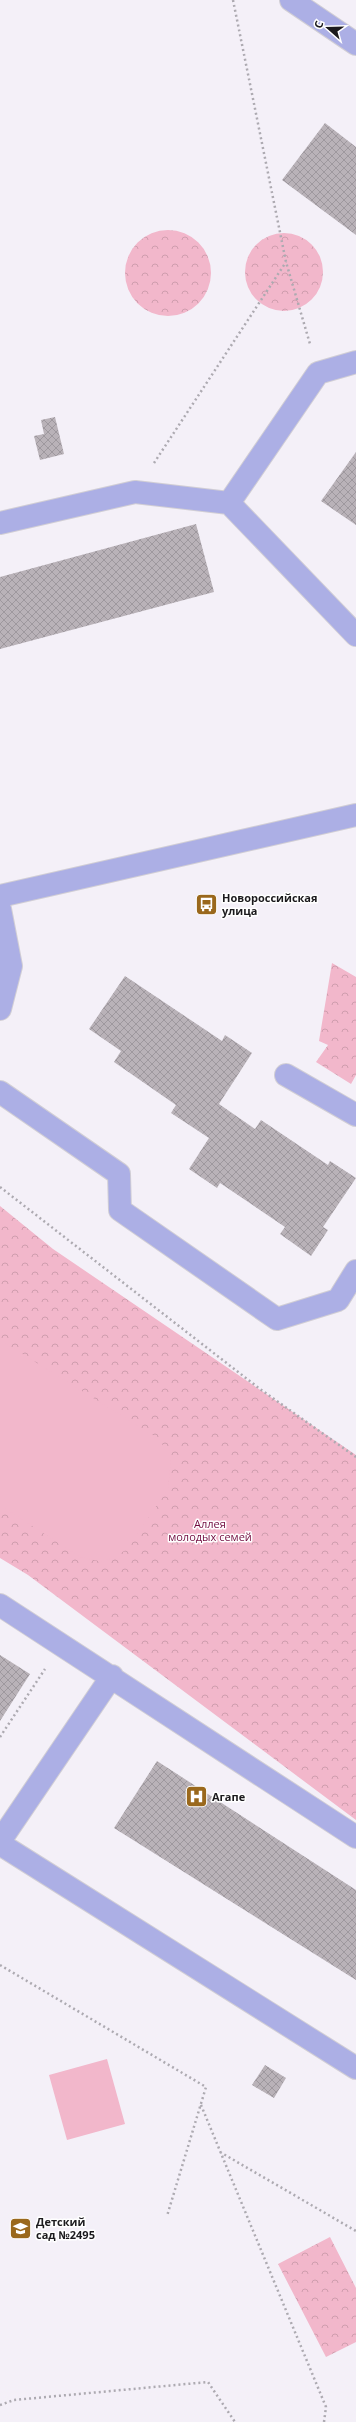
<svg xmlns="http://www.w3.org/2000/svg" width="356" height="2422" viewBox="0 0 356 2422" font-family="'Open Sans',sans-serif">
<style>
.park{fill:url(#park-crowns)}
.garden{fill:#f2b7cb}
.building{fill:url(#building-cross-hatch)}
.lines{fill:none;stroke-linecap:round;stroke-linejoin:round}
.minor-casing{stroke:#d1ced5;stroke-width:24}
.path{stroke:#adaab1;stroke-width:2.5;stroke-dasharray:2 3;stroke-linecap:butt}
.minor{stroke:#acafe5;stroke-width:22}
.labels{text-anchor:middle;stroke-width:3;stroke-linejoin:round;paint-order:stroke}
.poi-label{font-size:11px;font-weight:bold;fill:#1b1a1d;stroke:#fff;text-anchor:start}
.park-label{font-size:11px;fill:#710b3f;stroke:#fff}
</style>
<defs>
<pattern id="park-crowns" width="20" height="18" patternUnits="userSpaceOnUse"><rect width="20" height="18" fill="#f2b7cb"/><path d="M2 6a3 3 0 1 1 6 0M12 15a3 3 0 1 1 6 0" fill="none" stroke="#cf9dae"/></pattern>
<pattern id="building-cross-hatch" width="8" height="8" patternUnits="userSpaceOnUse"><rect width="8" height="8" fill="#b9b2b8"/><path d="M0 0l8 8M0 8l8-8" fill="none" stroke="#9e989e"/></pattern>
</defs>
<rect width="100%" height="100%" fill="#f4f0f8"/>
<path class="park" d="M125 273a43 43 0 1 1 86 0a43 43 0 1 1-86 0Z
M245 272a39 39 0 1 1 78 0a39 39 0 1 1-78 0Z
M 332,963 L 356,977 L 356,1075 L 351,1084 L 316,1062 L 328,1045 L 319,1041 Z
M 0,1206 L 53,1249 L 356,1455 L 356,1820 L 28,1575 L 0,1558 Z
M 330,2237 L 356,2288 L 356,2342 L 326,2357 L 278,2264 Z"/>
<path class="garden" d="M 0,1340 L 159,1439 L 171,1459 L 168,1489 L 126,1550 L 104,1562 L 80,1557 L 0,1505 Z
M 107,2059 L 125,2124 L 67,2140 L 49,2075 Z"/>
<path class="building" d="M 325,123 L 356,147 L 356,235 L 282,180 Z
M 55,417 L 64,454 L 40,460 L 34,436 L 44,434 L 41,420 Z
M 356,452 L 356,525 L 321,501 Z
M 196,524 L 214,592 L 0,649 L 0,577 Z
M 125,976 L 222,1041 L 225,1035 L 252,1053 L 219,1104 L 255,1129 L 261,1120 L 328,1165 L 330,1161 L 356,1178 L 323,1227 L 328,1230 L 311,1256 L 280,1234 L 285,1227 L 220,1183 L 217,1188 L 189,1169 L 209,1138 L 171,1113 L 176,1105 L 114,1062 L 121,1051 L 89,1029 Z
M 0,1655 L 30,1674 L 0,1721 Z
M 157,1761 L 356,1890 L 356,1980 L 114,1828 Z
M 265,2065 L 286,2078 L 274,2098 L 252,2085 Z"/>
<g class="lines">
<defs>
<path id="minor" d="M 291,0 L 356,44
M 356,362 L 318,373 L 229,503 L 356,635
M 0,523 L 135,492 L 229,503
M 0,896 L 356,815
M 0,909 L 11,966 L 0,1009
M 286,1075 L 356,1115
M 0,1092 L 119,1174 L 120,1210 L 277,1319 L 338,1300 L 356,1271
M 0,1605 L 356,1837
M 0,1841 L 112,1676
M 0,1844 L 356,2068"/>
</defs>
<use href="#minor" class="minor-casing"/>
<path class="path" d="M 233,0 L 286,262 L 310,344
M 154,463 L 286,262
M 0,1187 L 260,1389 L 356,1457
M 0,1737 L 45,1669
M 0,1965 L 206,2087 L 167,2216
M 201,2105 L 326,2407 L 324,2422
M 220,2152 L 356,2231
M 0,2405 L 14,2400 L 208,2382 L 235,2422"/>
<use href="#minor" class="minor"/>
</g>
<defs>
<symbol id="bus-square" viewBox="-11 -11 22 22"><rect x="-9" y="-9" width="18" height="18" rx="4" fill="#9a681c" stroke="#fff"/><path d="M-5-6H5V4H4V6H2V4H-2V6H-4V4H-5ZM-3.5-4V0h7V-4ZM-3.5 1.2v1.5H-2V1.2ZM2 1.2v1.5H3.5V1.2Z" fill="#fff"/></symbol>
<symbol id="hospital-square" viewBox="-11 -11 22 22"><rect x="-9" y="-9" width="18" height="18" rx="4" fill="#9a681c" stroke="#fff"/><path d="M-5-5h3v3.5h4V-5h3V5h-3V1.5h-4V5h-3Z" fill="#fff"/></symbol>
<symbol id="school-square" viewBox="-11 -11 22 22"><rect x="-9" y="-9" width="18" height="18" rx="4" fill="#9a681c" stroke="#fff"/><path d="M0-5L7-2L0 1L-7-2ZM-4 1L0 2.5L4 1V4Q0 6-4 4Z" fill="#fff"/></symbol>
</defs>
<g fill-rule="evenodd">
<use href="#bus-square" x="194" y="892" width="25" height="25"/>
<use href="#hospital-square" x="184" y="1784" width="25" height="25"/>
<use href="#school-square" x="8" y="2216" width="25" height="25"/>
</g>
<g class="labels">
<g class="poi-label">
<text x="222" y="902">Новороссийская<tspan x="222" dy="13">улица</tspan></text>
<text x="212" y="1801">Агапе</text>
<text x="36" y="2226">Детский<tspan x="36" dy="13">сад №2495</tspan></text>
</g>
<g class="park-label">
<text x="210" y="1528">Аллея<tspan x="210" dy="13">молодых семей</tspan></text>
</g>
</g>
<g transform="translate(328 28) rotate(290)" stroke="#ffffff" stroke-width="3" paint-order="stroke">
<path d="M0-3L7 15L0 10L-7 15Z" fill="#1b1a1d"/>
<text y="-6" font-size="11" font-weight="bold" text-anchor="middle" fill="#1b1a1d">С</text>
</g>
</svg>
